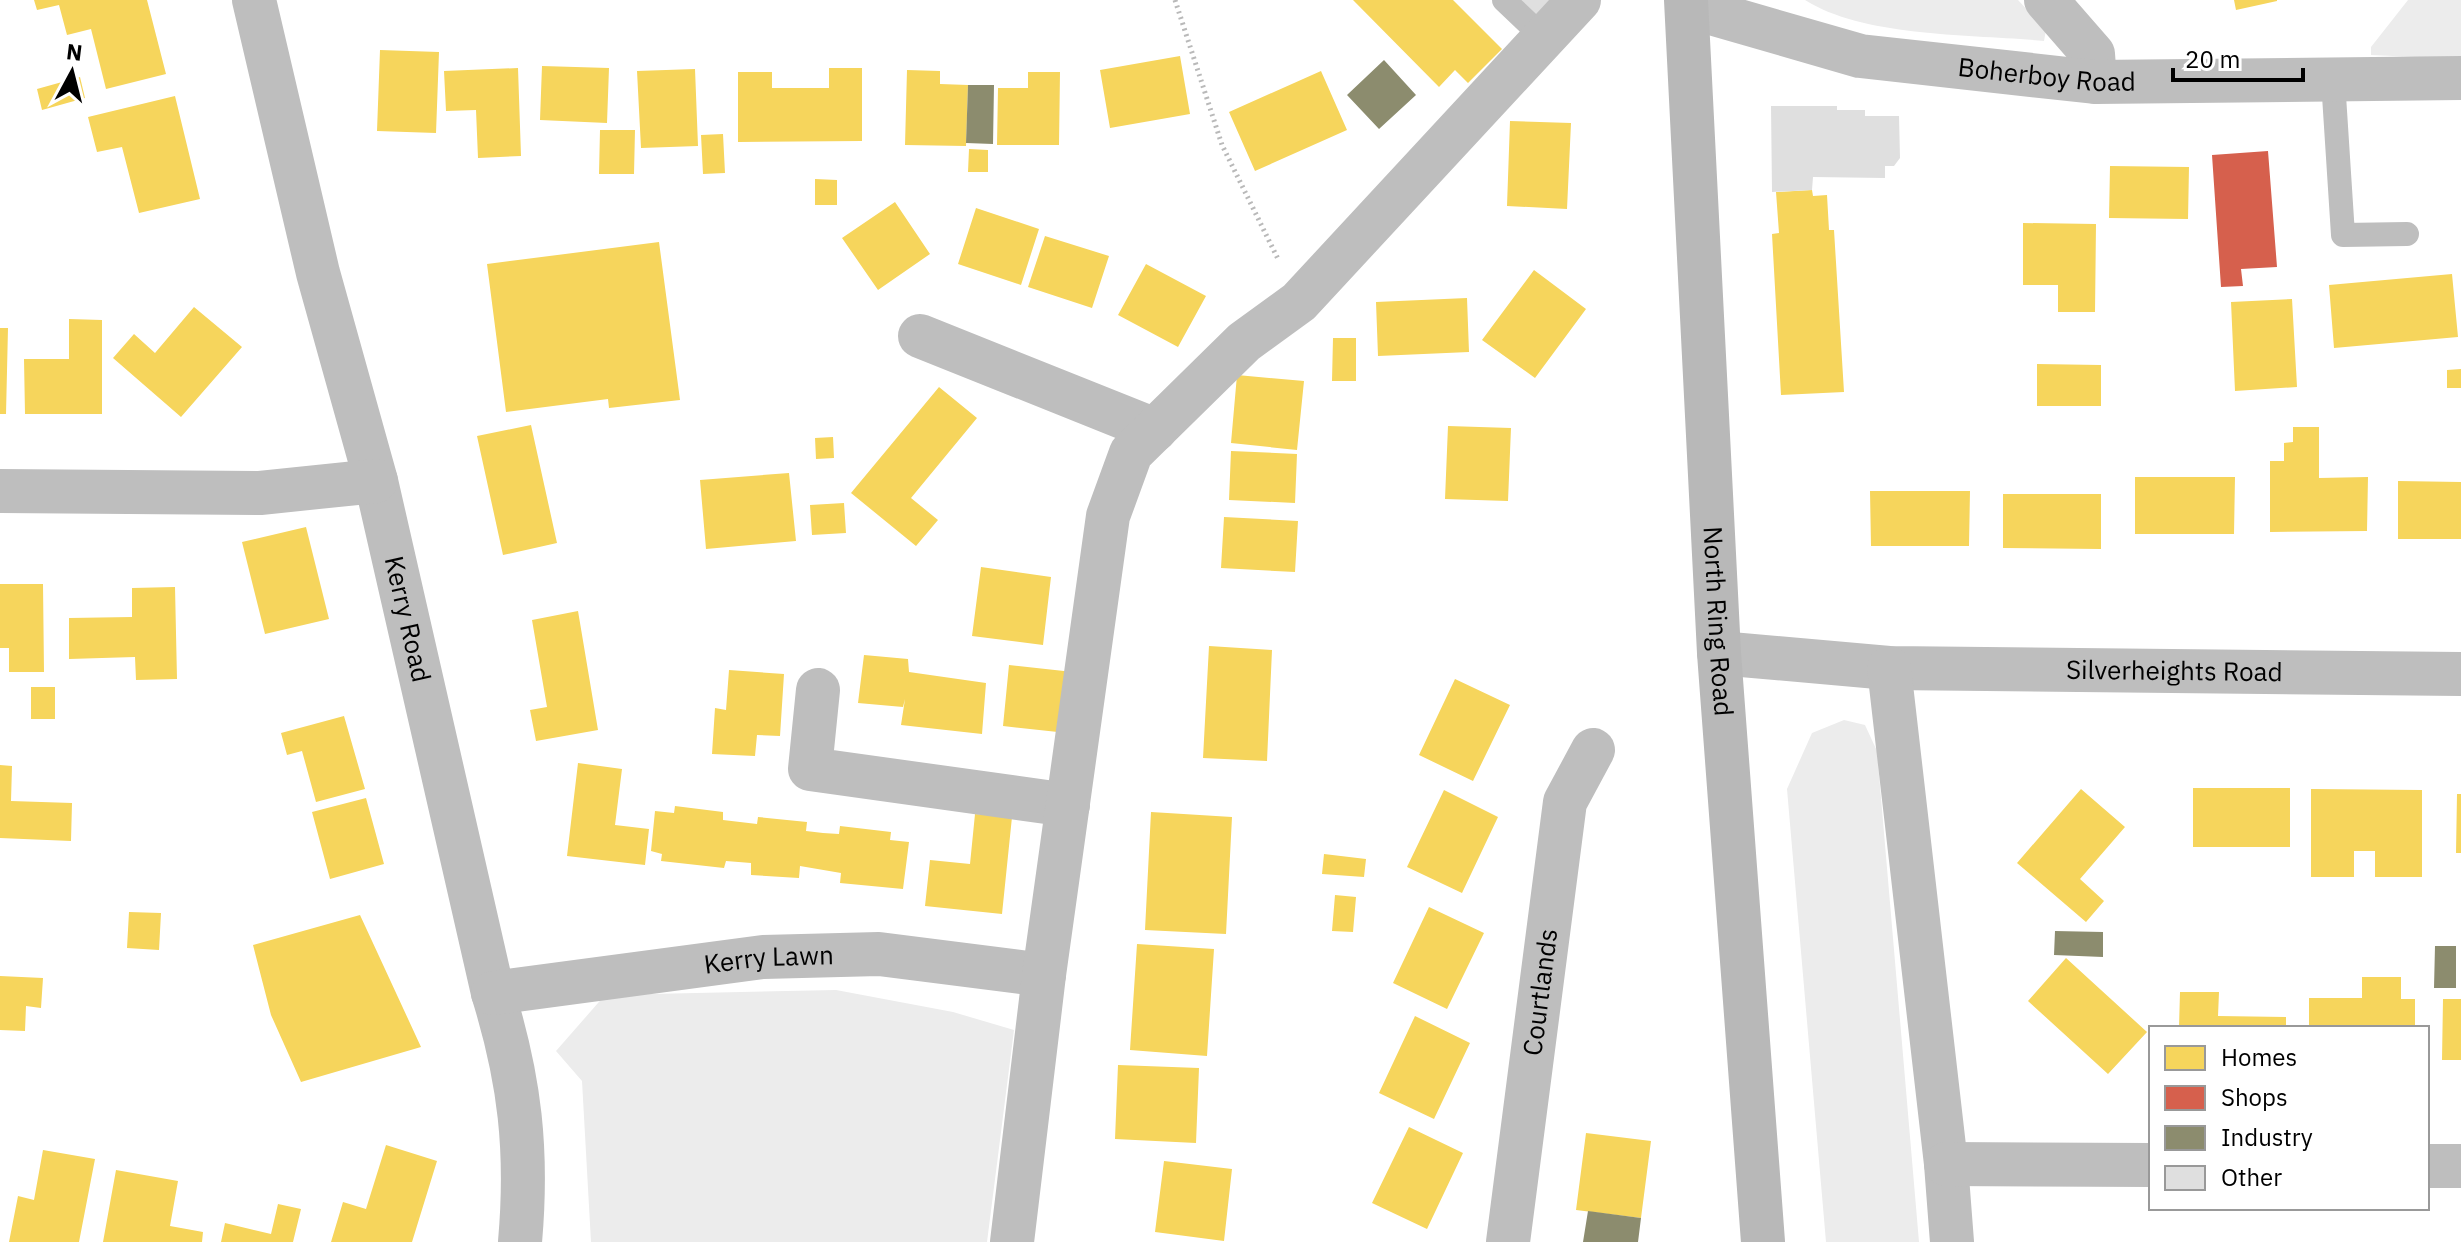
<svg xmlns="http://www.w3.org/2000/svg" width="2461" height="1242" viewBox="0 0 2461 1242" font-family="'IBM Plex Sans',sans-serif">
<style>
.green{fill:#ececec}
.homes{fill:#f6d55c}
.shops{fill:#d6604d}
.industry{fill:#8c8c6e}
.building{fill:#dfdfdf}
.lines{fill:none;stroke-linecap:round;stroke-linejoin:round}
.path{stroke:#b9b9b9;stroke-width:5;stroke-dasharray:2 4;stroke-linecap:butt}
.service{stroke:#bebebe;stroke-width:24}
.minor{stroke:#bebebe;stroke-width:44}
.secondary{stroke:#b8b8b8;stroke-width:44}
.labels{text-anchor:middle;stroke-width:8;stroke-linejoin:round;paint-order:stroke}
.street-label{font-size:26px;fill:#000;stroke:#fff}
</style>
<rect width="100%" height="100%" fill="#fff"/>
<path class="green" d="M 1805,0 L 2018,0 L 2046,30 L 2044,41 C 1974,34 1865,38 1805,0 Z
M 2408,0 L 2461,0 L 2461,59 L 2371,55 L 2371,47 Z
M 1844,720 L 1865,725 L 1877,751 L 1919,1242 L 1826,1242 L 1787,789 L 1812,733 Z
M 836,990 L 953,1012 L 1014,1030 L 987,1242 L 591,1242 L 582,1081 L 556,1051 L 605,995 Z"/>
<path class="homes" d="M 34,0 L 147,0 L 166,74 L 106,89 L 91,29 L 67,35 L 59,5 L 37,10 Z
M 1353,0 L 1453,0 L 1502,49 L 1468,83 L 1455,70 L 1439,87 Z
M 2234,0 L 2277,0 L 2277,1 L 2236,10 Z
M 380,50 L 439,52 L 436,133 L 377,131 Z
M 1180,56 L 1190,114 L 1110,128 L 1100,70 Z
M 542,66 L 609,68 L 607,123 L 540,120 Z
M 518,68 L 521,156 L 478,158 L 476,110 L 446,111 L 444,71 Z
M 829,68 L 862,68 L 862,141 L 738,142 L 738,72 L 772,72 L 772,88 L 829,88 Z
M 695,69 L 698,146 L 641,148 L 637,71 Z
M 907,70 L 940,71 L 940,84 L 968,85 L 966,146 L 905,145 Z
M 1321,71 L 1347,130 L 1255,171 L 1229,112 Z
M 1028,72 L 1060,72 L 1059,145 L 997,145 L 998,88 L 1028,88 Z
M 80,77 L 85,98 L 42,110 L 37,89 Z
M 175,96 L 200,199 L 139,213 L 122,147 L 97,152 L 88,117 Z
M 1510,121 L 1571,123 L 1567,209 L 1507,206 Z
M 600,130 L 635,130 L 634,174 L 599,174 Z
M 723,134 L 725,173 L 703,174 L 701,135 Z
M 969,149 L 988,150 L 988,172 L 968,172 Z
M 2110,166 L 2189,167 L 2188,219 L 2109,218 Z
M 815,179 L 837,180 L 837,205 L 815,205 Z
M 1812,190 L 1813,196 L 1827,195 L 1829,230 L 1834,230 L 1844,392 L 1781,395 L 1772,234 L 1779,233 L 1776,192 Z
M 895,202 L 930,254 L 878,290 L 842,238 Z
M 976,208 L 1039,229 L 1021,285 L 958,264 Z
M 2023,223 L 2096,224 L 2095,312 L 2058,312 L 2058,285 L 2023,285 Z
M 1045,236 L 1109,256 L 1092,308 L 1028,287 Z
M 659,242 L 680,400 L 609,408 L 608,399 L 506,412 L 487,264 Z
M 1146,264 L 1206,296 L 1178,347 L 1118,315 Z
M 1534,270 L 1586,309 L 1535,378 L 1482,340 Z
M 2452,274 L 2458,337 L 2334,348 L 2329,285 Z
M 1467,298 L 1469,352 L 1378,356 L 1376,302 Z
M 2292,299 L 2297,387 L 2235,391 L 2231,302 Z
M 194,307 L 242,347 L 181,417 L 113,358 L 134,334 L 155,353 Z
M 69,319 L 102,320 L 102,414 L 25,414 L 24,359 L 69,359 Z
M 0,328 L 8,328 L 6,414 L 0,414 Z
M 1333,338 L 1356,338 L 1356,381 L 1332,381 Z
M 2037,364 L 2101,365 L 2101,406 L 2037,406 Z
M 2461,369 L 2461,388 L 2447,388 L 2447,370 Z
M 1237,375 L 1304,381 L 1297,450 L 1231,443 Z
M 939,387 L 977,418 L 911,498 L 938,520 L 916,546 L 851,493 Z
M 531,425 L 557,543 L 503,555 L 477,436 Z
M 1448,426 L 1511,428 L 1508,501 L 1445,499 Z
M 2293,427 L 2319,427 L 2319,478 L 2368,477 L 2367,531 L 2270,532 L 2270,461 L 2284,461 L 2284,443 L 2293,442 Z
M 833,437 L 834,458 L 816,459 L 815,438 Z
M 1231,451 L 1297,454 L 1295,503 L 1229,500 Z
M 789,473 L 796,541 L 706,549 L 700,480 Z
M 2135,477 L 2235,477 L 2234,534 L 2135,534 Z
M 2398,481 L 2461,482 L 2461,539 L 2398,539 Z
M 1870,491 L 1970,491 L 1969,546 L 1871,546 Z
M 2003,494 L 2101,494 L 2101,549 L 2003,548 Z
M 844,503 L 846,533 L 812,535 L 810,505 Z
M 1224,517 L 1298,521 L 1295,572 L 1221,568 Z
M 306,527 L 329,619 L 265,634 L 242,542 Z
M 981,567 L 1051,577 L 1043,645 L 972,636 Z
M 0,584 L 43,584 L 44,672 L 9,672 L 9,648 L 0,648 Z
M 175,587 L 177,679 L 136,680 L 135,657 L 69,659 L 69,618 L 132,617 L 132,588 Z
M 578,611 L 598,730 L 536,741 L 530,710 L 547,707 L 532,620 Z
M 1209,646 L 1272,650 L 1267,761 L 1203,758 Z
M 864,655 L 908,659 L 909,672 L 986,683 L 982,734 L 901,725 L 905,699 L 903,707 L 858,703 Z
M 1009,665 L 1073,672 L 1067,733 L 1003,726 Z
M 729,670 L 784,674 L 780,736 L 757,735 L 755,756 L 712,754 L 715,708 L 726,710 Z
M 1455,679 L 1510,705 L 1473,781 L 1419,755 Z
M 31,687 L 55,687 L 55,719 L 31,719 Z
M 344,716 L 365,789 L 316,802 L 302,751 L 287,755 L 281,733 Z
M 578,763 L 622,769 L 615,825 L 649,829 L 645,865 L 567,856 Z
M 0,765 L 12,766 L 11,801 L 72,803 L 71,841 L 0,838 Z
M 2193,788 L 2290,788 L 2290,847 L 2193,847 Z
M 2081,789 L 2125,827 L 2080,879 L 2104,901 L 2086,922 L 2017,863 Z
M 2311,789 L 2422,790 L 2422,877 L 2375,877 L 2375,851 L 2354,851 L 2354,877 L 2311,877 Z
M 1444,790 L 1498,817 L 1462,893 L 1407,867 Z
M 2457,794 L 2461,794 L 2461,853 L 2456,853 Z
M 366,798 L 384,864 L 330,879 L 312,812 Z
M 675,806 L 723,812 L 723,820 L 757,824 L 758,817 L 807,822 L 806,831 L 823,833 L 839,834 L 840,826 L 891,832 L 890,840 L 909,842 L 903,889 L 840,883 L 841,873 L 800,866 L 799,878 L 751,875 L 751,863 L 726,861 L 724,868 L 661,861 L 662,854 L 651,851 L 655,811 L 674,813 Z
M 1151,812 L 1232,817 L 1226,934 L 1145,930 Z
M 975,814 L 1012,817 L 1002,914 L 925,906 L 930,860 L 970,864 Z
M 1324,854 L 1366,859 L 1364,877 L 1322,874 Z
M 1335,895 L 1356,897 L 1353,932 L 1332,931 Z
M 1429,907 L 1484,933 L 1447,1009 L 1393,983 Z
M 129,912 L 161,913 L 159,950 L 127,948 Z
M 360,915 L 421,1047 L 301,1082 L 271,1015 L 253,945 Z
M 1137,944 L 1214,949 L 1207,1056 L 1130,1050 Z
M 2066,958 L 2147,1032 L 2108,1074 L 2028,1001 Z
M 0,976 L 43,978 L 41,1008 L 26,1006 L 25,1031 L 0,1030 Z
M 2362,977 L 2401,977 L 2401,999 L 2415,999 L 2415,1028 L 2309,1028 L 2309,998 L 2362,998 Z
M 2180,992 L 2219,992 L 2218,1016 L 2286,1017 L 2286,1028 L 2179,1028 Z
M 2443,999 L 2461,999 L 2461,1060 L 2442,1060 Z
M 1415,1016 L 1470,1043 L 1434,1119 L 1379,1093 Z
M 1118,1065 L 1199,1068 L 1196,1143 L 1115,1139 Z
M 1409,1127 L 1463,1153 L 1427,1229 L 1372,1203 Z
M 1586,1133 L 1651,1141 L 1641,1218 L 1576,1210 Z
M 386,1145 L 437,1161 L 412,1242 L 331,1242 L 343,1202 L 366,1209 Z
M 43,1150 L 95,1159 L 79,1242 L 9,1242 L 18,1196 L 34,1200 Z
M 1164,1161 L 1232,1169 L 1224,1241 L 1155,1232 Z
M 116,1170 L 178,1181 L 170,1226 L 203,1232 L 202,1242 L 103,1242 Z
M 278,1204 L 301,1209 L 293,1242 L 221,1242 L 225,1223 L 271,1234 Z"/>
<path class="shops" d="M 2268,151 L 2277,267 L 2241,269 L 2243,286 L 2221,287 L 2212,155 Z"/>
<path class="industry" d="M 1384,60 L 1416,95 L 1379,129 L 1347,95 Z
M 968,85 L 994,85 L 993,144 L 966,143 Z
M 2055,931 L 2103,932 L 2103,957 L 2054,955 Z
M 2435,946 L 2456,946 L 2456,988 L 2434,988 Z
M 1588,1211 L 1641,1218 L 1638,1242 L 1583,1242 Z"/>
<path class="building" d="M 1507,0 L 1559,0 L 1535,26 Z
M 1771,106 L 1837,106 L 1837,110 L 1865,110 L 1865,116 L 1899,116 L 1900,158 L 1894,166 L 1885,166 L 1885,178 L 1813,177 L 1812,190 L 1772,192 Z"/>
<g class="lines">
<path class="path" d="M 1175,0 L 1222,145 L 1279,261"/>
<path class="service" d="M 1504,0 L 1544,38
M 2333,80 L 2343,235 L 2407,234"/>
<g class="minor">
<path id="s1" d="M 254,0 L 318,273 L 376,481 L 493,993 C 520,1080 528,1151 520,1242"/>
<path d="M 2046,0 L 2093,54 L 2095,82"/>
<path id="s2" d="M 1687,6 L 1860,56 L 2095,82 L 2461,78"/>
<path d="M 920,336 L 1155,430"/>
<path d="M 0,491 L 260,493 L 376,481"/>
<path id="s3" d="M 1719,653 L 1889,668 L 2461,674"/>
<path d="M 1889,668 L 1946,1164 L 1952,1242"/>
<path d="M 818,690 L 810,769 L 1068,805"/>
<path id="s4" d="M 493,993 L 763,957 L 879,954 L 1044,975"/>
<path d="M 1946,1164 L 2151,1165"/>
<path d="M 2427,1166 L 2461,1166"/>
<path d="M 1012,1242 L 1044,975 L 1108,516 L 1131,453 L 1244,342 L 1299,302 L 1579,0"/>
<path id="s5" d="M 1508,1242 L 1565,802 L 1593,750"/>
</g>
<path class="secondary" id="s6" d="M 1686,0 L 1719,653 L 1763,1242"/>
</g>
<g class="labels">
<g class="street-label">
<text dy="9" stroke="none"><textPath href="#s2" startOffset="368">Boherboy Road</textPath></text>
<text dy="9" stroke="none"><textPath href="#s1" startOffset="638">Kerry Road</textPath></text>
<text dy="9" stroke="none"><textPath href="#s6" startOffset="622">North Ring Road</textPath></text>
<text dy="9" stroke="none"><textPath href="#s3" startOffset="456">Silverheights Road</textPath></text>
<text dy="9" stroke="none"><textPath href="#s4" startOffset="278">Kerry Lawn</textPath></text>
<text dy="9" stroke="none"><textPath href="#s5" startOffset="252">Courtlands</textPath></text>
</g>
</g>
<rect x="2149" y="1026" width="280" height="184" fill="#ffffff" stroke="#999999" stroke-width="2"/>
<rect x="2165" y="1046" width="40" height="24" fill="#f6d55c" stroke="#999999" stroke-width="2"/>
<text x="2221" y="1066" font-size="24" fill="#000000">Homes</text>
<rect x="2165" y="1086" width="40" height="24" fill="#d6604d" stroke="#999999" stroke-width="2"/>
<text x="2221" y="1106" font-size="24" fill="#000000">Shops</text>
<rect x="2165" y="1126" width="40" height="24" fill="#8c8c6e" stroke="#999999" stroke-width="2"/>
<text x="2221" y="1146" font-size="24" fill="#000000">Industry</text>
<rect x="2165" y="1166" width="40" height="24" fill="#dfdfdf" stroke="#999999" stroke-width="2"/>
<text x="2221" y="1186" font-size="24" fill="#000000">Other</text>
<g transform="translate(72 72) rotate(7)" stroke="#ffffff" stroke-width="6" paint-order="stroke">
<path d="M0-6L14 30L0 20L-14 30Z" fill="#000000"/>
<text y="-12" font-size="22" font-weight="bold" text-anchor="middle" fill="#000000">N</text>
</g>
<path d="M2173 68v12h130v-12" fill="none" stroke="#000000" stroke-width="4"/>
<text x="2185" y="68" font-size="24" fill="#000000" stroke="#ffffff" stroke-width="6" paint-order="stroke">20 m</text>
</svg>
